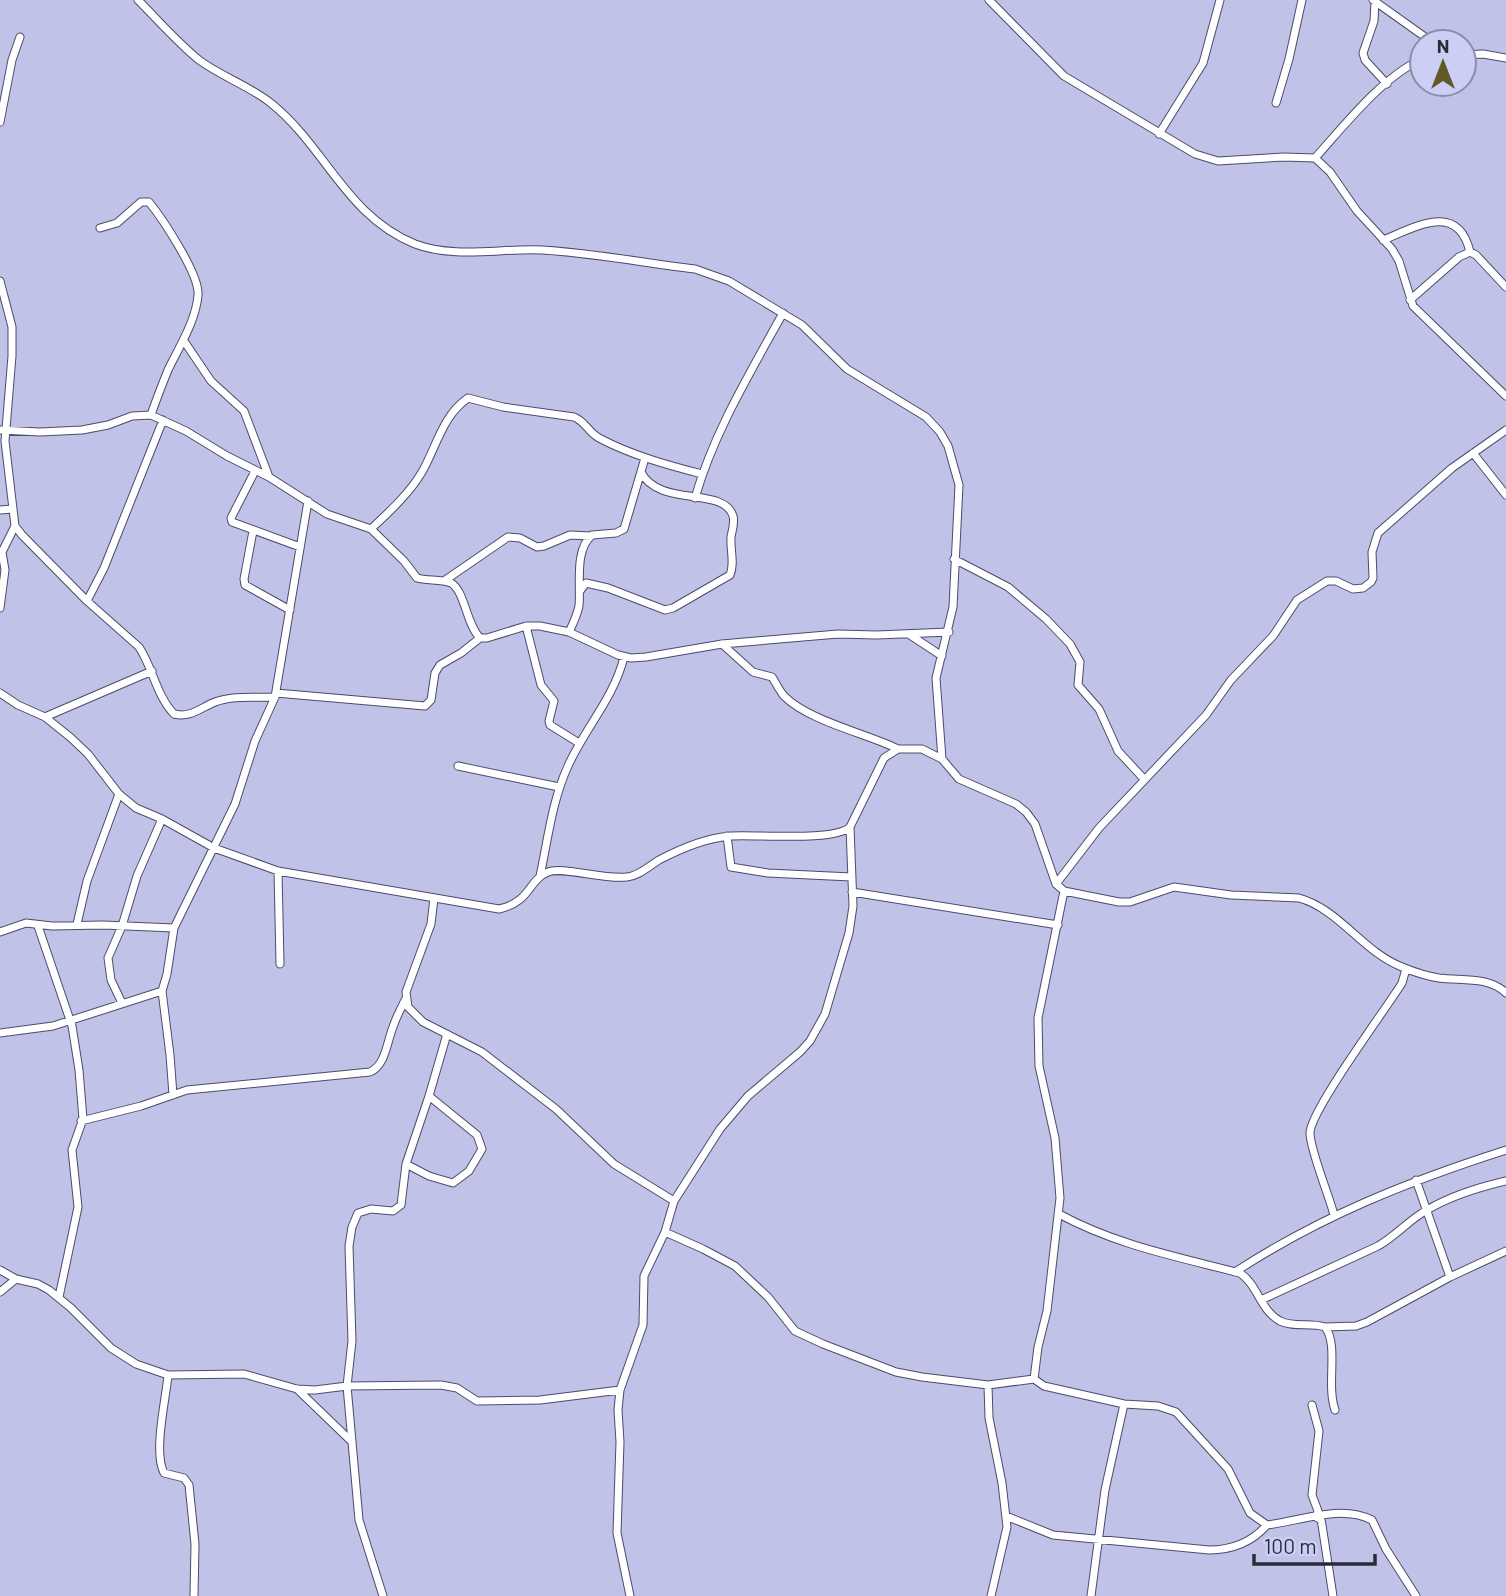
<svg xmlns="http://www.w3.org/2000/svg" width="1506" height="1596" viewBox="0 0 1506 1596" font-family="Barlow,sans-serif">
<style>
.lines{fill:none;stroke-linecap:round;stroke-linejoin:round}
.street-casing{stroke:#4b4c6c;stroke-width:9}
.street{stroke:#fff;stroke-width:7}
</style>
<rect width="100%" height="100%" fill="#c0c2e7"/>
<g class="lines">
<defs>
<path id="street" d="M 138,0 C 158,20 177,42 199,60 C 222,77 250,86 272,104 C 326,148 346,216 415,244 C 455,259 500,248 542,250 C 593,253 645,263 695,269 L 729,281 L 802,325 L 847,369 L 926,417 L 940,432 L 948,446 L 959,485 L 953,607 L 936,678 L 942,759
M 989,0 L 1064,76 L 1195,154 L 1218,161 L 1284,157 L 1315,158 L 1330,172 L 1357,211 L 1392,249 L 1399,261 L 1413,306 L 1506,396
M 1373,0 L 1432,42
M 1375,2 L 1374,21 L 1363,53 L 1365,60 L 1387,84
M 1464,55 L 1483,54 L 1506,58
M 1276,103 L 1289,59 L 1302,0
M 0,122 L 12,60 L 20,37
M 1159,134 L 1203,63 L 1220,0
M 1315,158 C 1344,126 1382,77 1422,59
M 100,228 L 117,223 L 141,202 L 149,202 C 162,218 200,275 198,295 C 196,321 179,347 168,370 C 162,385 156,400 151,415
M 1383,240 C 1416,227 1458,201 1470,252
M 0,281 L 12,327 L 12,356 L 5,441 L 15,526 L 22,535 L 87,601 L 139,647 C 153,668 156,695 174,714 C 191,718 200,708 215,702 C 233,695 256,698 275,697
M 1410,300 L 1459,257 L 1470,252 L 1476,255 L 1506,287
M 184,341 L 211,381 L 244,411 L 269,477
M 0,430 L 40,432 L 82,430 L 108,425 L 132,416 L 151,415 L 186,431 L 227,456 L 269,477 L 327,514 L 371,529 L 404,561 L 417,578 C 427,581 441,579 451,583 C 465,591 466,624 480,638 L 487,638 L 526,626 L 540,626 L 569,632 L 618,655 L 631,658 L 646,657 L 722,644 L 838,634 L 877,635 L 949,632
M 1473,453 L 1506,495
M 255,471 L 231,518 L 232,522 L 300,547
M 695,498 C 714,432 750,373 783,313
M 0,510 L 12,509
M 371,529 C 389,512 409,494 422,472 C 437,446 442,416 468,398 L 503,407 L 574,417 C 585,421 588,432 599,438 C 631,455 667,465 702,474
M 253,531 L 244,579 L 245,585 L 290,610
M 954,559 L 1008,587 L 1046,619 L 1070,644 L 1080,662 L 1078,685 L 1099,709 L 1118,751 L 1144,779
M 444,581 L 508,537 L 520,538 L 537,547 L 544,546 L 570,535 L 591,536
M 580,591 L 586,583 L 608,588 L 665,610 L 673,608 L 730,575 C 735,563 730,550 731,537 C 732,530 735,523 733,516 C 724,486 659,508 641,472
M 87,601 L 104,568 L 163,420
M 0,608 L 5,570 L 2,552 L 15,526
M 526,626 L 541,685 L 554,701 L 549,721 L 550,725 L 579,743
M 569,632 C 573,624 577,615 579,606 C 581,585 574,550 592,535 L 616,533 L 624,529 L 645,458
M 910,635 L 942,656
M 722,644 L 753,672 L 772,677 C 776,683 779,690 784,696 C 809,721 865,733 898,749
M 0,693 L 18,705 L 45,717 L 70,737 L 88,754 L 119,794 L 136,808 L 162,819 L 214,848 L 278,871 L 499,909 C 531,902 528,880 548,872 C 562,866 604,880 627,877 C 639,876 649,866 659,860 C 680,849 706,838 730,836 C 755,834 834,842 850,827 L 884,758 L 898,749 L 922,749 L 942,759 L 959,779 L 1016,804 L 1026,812 L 1035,824 L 1056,884 L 1064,891 L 1119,902 L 1130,902 L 1174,887 L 1231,895 L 1299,898 C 1339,909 1363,952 1402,967 C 1414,972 1426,976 1439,978 C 1462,981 1488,976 1506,993
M 276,693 L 425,706 L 431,700 L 435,673 L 440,665 L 461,653 L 480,638
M 45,717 L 152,671
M 458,766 L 559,787
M 727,836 L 731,867 L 768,873 L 851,877
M 278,871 L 280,964
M 540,876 C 548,839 552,801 568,766 C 585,728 614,698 624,657
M 1056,884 L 1099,828 L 1206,715 L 1231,680 L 1273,636 L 1297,600 L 1327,581 L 1336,581 L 1353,589 L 1363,588 L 1371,582 L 1373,578 L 1372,552 L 1378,533 L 1452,468 L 1506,430
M 1064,891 L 1038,1018 L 1039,1066 L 1055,1138 L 1060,1198 L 1047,1311 L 1038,1347 L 1034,1379 L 1044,1386 L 1124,1404 L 1158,1406 L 1176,1412 L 1228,1469 L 1250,1513 L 1267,1525 C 1301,1521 1340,1504 1372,1520 L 1386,1549 L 1416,1596
M 852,892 L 1058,925
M 434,898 L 431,924 L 406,992 L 408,1007 L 423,1022 L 482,1052 L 556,1109 L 614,1164 L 674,1201
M 77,924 L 87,881 L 119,794
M 38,926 L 72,1026 L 79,1070 L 83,1119 L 72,1150 L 78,1207 L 59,1297
M 0,932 L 26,923 L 52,926 L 103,925 L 174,928
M 162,991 L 170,1055 L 173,1095
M 122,1003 L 111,980 L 108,958 L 122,926 L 137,876 L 162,819
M 0,1033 L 53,1026 L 162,991 L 167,974 L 174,928 L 235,804 L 255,741 L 275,697 L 308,501
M 81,1121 L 141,1106 L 187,1090 L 370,1072 C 386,1065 387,1041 393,1027 C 396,1017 401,1009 405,1000
M 406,1164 L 429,1176 L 453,1183 L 469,1171 L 482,1149 L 477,1135 L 429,1096
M 1416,1180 L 1450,1277
M 1059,1214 C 1116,1245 1178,1257 1240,1273 C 1258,1285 1260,1310 1280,1321 C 1294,1328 1311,1322 1325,1327 C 1339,1345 1326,1384 1335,1410
M 1334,1215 C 1329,1195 1310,1150 1310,1133 C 1310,1111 1386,1009 1402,983 L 1406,969
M 665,1232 L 703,1249 L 735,1266 L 768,1297 L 795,1331 L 823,1344 L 896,1372 L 922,1377 L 988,1385 L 1034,1379
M 0,1270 L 16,1279 L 38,1284 L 49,1290 L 71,1308 L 111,1348 L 136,1364 L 168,1375 L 244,1374 L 297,1389 L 315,1390 L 347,1386 L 441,1385 L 457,1388 L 477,1401 L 540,1400 L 620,1390
M 1235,1272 C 1321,1216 1409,1181 1506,1150
M 0,1292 L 16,1279
M 1261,1300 L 1378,1246 C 1396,1236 1410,1219 1427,1210 C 1451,1196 1480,1187 1506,1181
M 1325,1327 L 1356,1326 L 1367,1322 L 1450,1277 L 1506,1251
M 168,1375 C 166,1399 153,1452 164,1473 L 184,1478 L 189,1485 L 195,1544 L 194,1596
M 988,1385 L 989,1418 L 1002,1483 L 1007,1527 L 991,1596
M 297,1389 L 351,1441
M 1312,1405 L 1319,1431 L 1312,1495 L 1318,1511 L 1316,1517 L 1321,1520 L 1322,1525 L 1333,1596
M 1006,1516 L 1053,1535 L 1209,1550 C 1231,1550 1252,1542 1267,1525
M 383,1596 L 359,1520 L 347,1386 L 352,1341 L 349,1246 L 352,1227 L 358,1213 L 371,1209 L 393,1211 L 401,1205 L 406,1164 L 429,1096 L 447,1034
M 630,1596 L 617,1533 L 620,1442 L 618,1410 L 620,1390 L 643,1325 L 644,1276 L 665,1232 L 674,1201 L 720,1129 L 748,1096 L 800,1052 L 810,1041 L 825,1014 L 849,933 L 853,906 L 850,827
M 1091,1596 L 1105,1490 L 1124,1404"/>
</defs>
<use href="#street" class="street-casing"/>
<use href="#street" class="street"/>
</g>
<g transform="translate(1443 63)"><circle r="33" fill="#cdcef4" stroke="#8c8daa" stroke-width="2"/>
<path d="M0-5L12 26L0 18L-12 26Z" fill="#605a27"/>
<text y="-10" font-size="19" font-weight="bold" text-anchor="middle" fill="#2b2c3b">N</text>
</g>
<path d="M1254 1554v10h121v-10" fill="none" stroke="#2b2c3b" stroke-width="3.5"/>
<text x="1264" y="1554" font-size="21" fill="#2b2c3b" stroke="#cdcef4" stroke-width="5" paint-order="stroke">100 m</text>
</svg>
